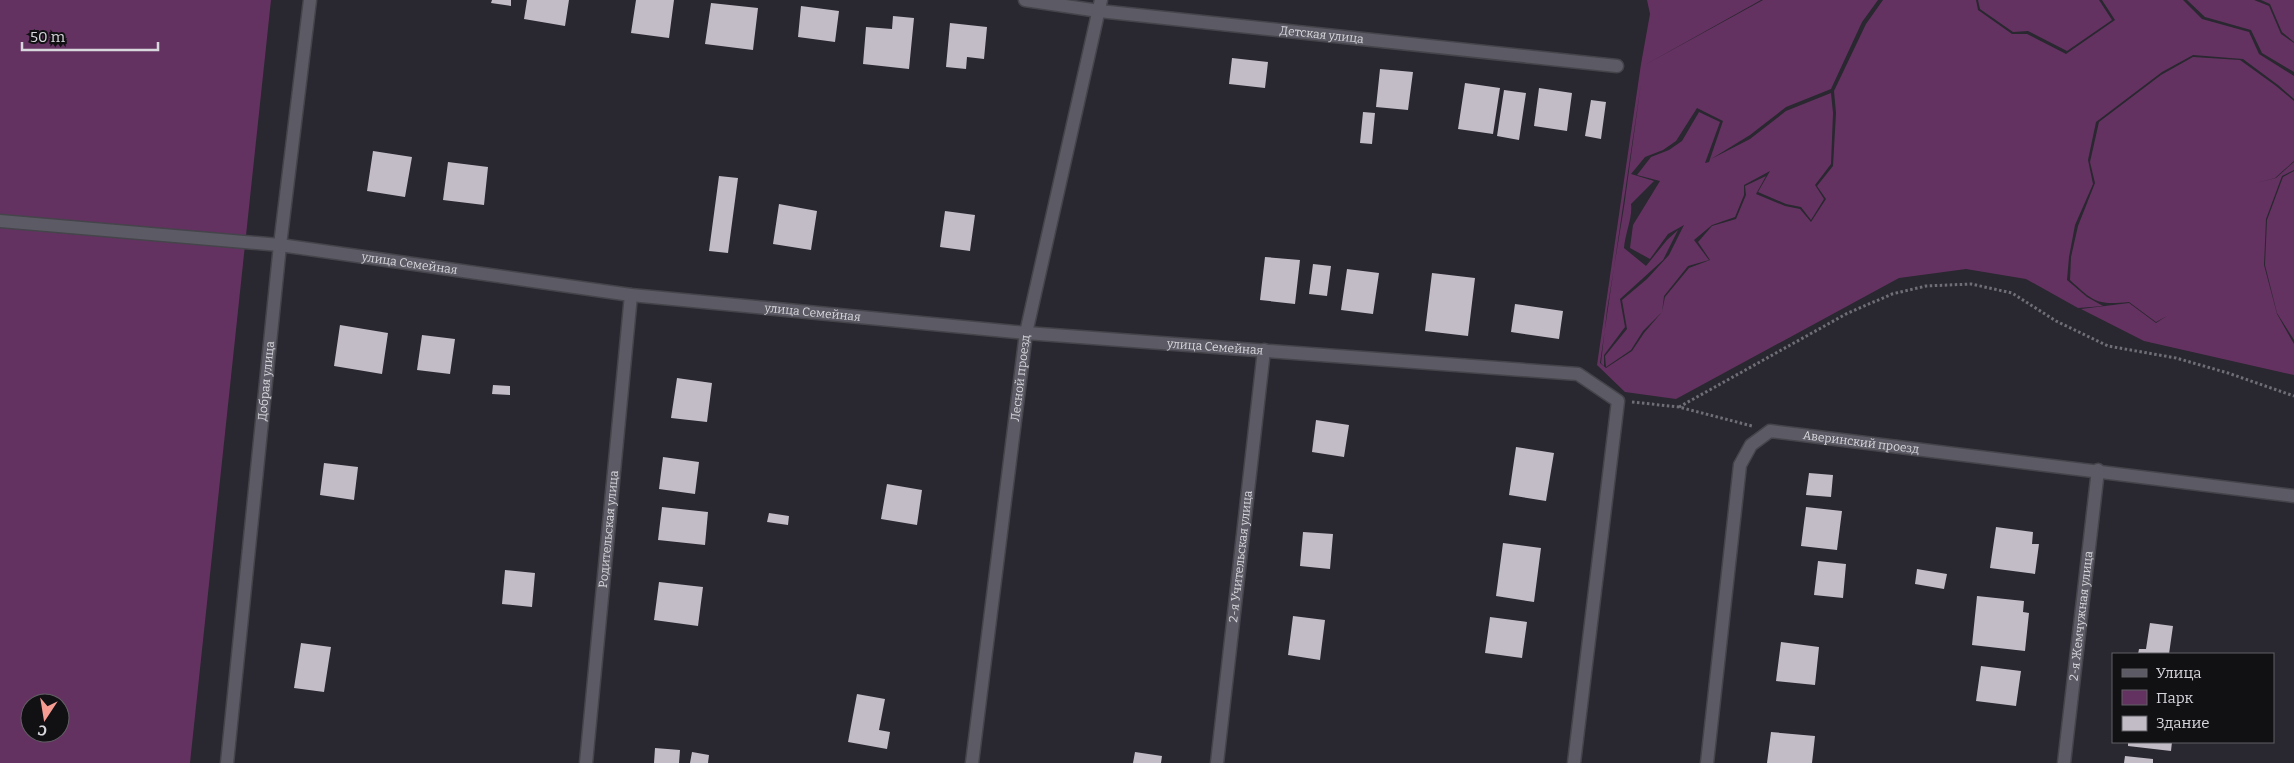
<svg xmlns="http://www.w3.org/2000/svg" width="2294" height="763" viewBox="0 0 2294 763" font-family="Bitter,serif">
<style>
.green{fill:#643260;fill-rule:evenodd}
.building{fill:#c2bcc6}
.lines{fill:none;stroke-linecap:round;stroke-linejoin:round}
.minor-casing{stroke:#45444b;stroke-width:15}
.path{stroke:#6f6d75;stroke-width:3;stroke-dasharray:2.5 2.5;stroke-linecap:butt}
.minor{stroke:#5c5b65;stroke-width:12}
.labels{text-anchor:middle;stroke-width:5;stroke-linejoin:round;paint-order:stroke}
.street-label{font-size:12px;fill:#d8d7dd;stroke:#111114}
</style>
<rect width="100%" height="100%" fill="#292730"/>
<path class="green" d="M 0,0 L 271,0 L 190,763 L 0,763 ZM 30,703 L 60,703 L 60,733 L 30,733 Z
M 1647,0 L 1761,0 L 1643,66 L 1763,0 L 1878,0 L 1862,22 L 1831,89 L 1786,107 L 1750,135 L 1711,159 L 1750,139 L 1786,111 L 1831,93 L 1833,113 L 1831,164 L 1815,185 L 1824,199 L 1811,220 L 1801,207 L 1786,204 L 1758,192 L 1770,171 L 1744,185 L 1744,195 L 1735,217 L 1712,225 L 1694,240 L 1709,260 L 1688,266 L 1664,296 L 1662,312 L 1643,331 L 1631,350 L 1606,367 L 1605,356 L 1627,329 L 1622,300 L 1647,279 L 1669,255 L 1684,225 L 1668,234 L 1650,259 L 1630,248 L 1633,225 L 1660,181 L 1637,175 L 1651,157 L 1669,150 L 1682,141 L 1699,112 L 1720,122 L 1705,163 L 1709,162 L 1723,121 L 1697,108 L 1676,141 L 1663,150 L 1645,157 L 1631,174 L 1654,181 L 1631,204 C 1633,216 1625,234 1624,248 L 1646,266 L 1667,240 L 1678,230 L 1663,260 L 1620,299 L 1625,327 L 1604,355 L 1604,366 L 1601,363 L 1607,310 L 1624,207 L 1641,83 L 1600,363 L 1606,368 L 1632,351 L 1644,333 L 1662,312 L 1665,297 L 1689,268 L 1710,260 L 1698,242 L 1712,226 L 1736,219 L 1746,195 L 1745,186 L 1766,176 L 1756,194 L 1785,206 L 1800,209 L 1811,222 L 1826,199 L 1817,186 L 1833,166 L 1836,113 L 1834,91 L 1866,24 L 1883,0 L 1976,0 L 1978,10 L 2012,34 L 2027,34 L 2066,54 L 2115,20 L 2102,0 L 2183,0 L 2202,19 L 2249,32 L 2259,54 L 2294,76 L 2294,99 L 2278,85 L 2243,59 L 2193,55 L 2162,72 L 2096,122 L 2088,160 L 2093,184 L 2075,225 L 2069,257 L 2067,280 L 2087,297 L 2103,306 L 2078,308 L 2026,279 L 1966,269 L 1899,278 L 1676,399 L 1625,392 L 1597,365 L 1641,64 L 1650,14 Z
M 1978,0 L 2099,0 L 2112,20 L 2067,51 L 2028,31 L 2013,32 L 1980,9 Z
M 2187,0 L 2254,0 L 2269,6 L 2281,34 L 2294,43 L 2294,72 L 2262,53 L 2251,30 L 2205,17 Z
M 2261,0 L 2294,0 L 2294,42 L 2282,32 L 2270,4 Z
M 2193,57 L 2240,60 L 2276,86 L 2294,101 L 2294,161 L 2275,178 L 2256,183 L 2276,178 L 2294,162 L 2294,170 L 2282,176 L 2266,219 L 2264,265 L 2277,314 L 2294,344 L 2294,375 L 2144,341 L 2081,309 L 2129,303 L 2156,323 L 2167,316 L 2156,322 L 2129,302 C 2096,305 2094,302 2070,280 L 2071,257 L 2078,226 L 2095,183 L 2090,162 L 2099,122 L 2161,75 Z
M 2294,171 L 2294,340 L 2277,313 L 2265,265 L 2267,220 L 2283,177 Z"/>
<path class="building" d="M 492,0 L 511,0 L 511,6 L 491,3 Z
M 527,0 L 569,0 L 565,26 L 524,19 Z
M 636,0 L 674,0 L 669,38 L 631,33 Z
M 711,3 L 758,8 L 753,50 L 705,44 Z
M 801,6 L 839,11 L 835,42 L 798,37 Z
M 893,16 L 914,18 L 909,69 L 863,64 L 866,27 L 892,29 Z
M 950,23 L 987,27 L 984,59 L 967,57 L 966,69 L 946,67 Z
M 1232,58 L 1268,62 L 1265,88 L 1229,84 Z
M 1380,69 L 1413,72 L 1408,110 L 1376,107 Z
M 1465,83 L 1500,88 L 1493,134 L 1458,129 Z
M 1539,88 L 1572,93 L 1567,131 L 1534,126 Z
M 1504,90 L 1526,93 L 1519,140 L 1497,136 Z
M 1591,100 L 1606,102 L 1601,139 L 1585,136 Z
M 1363,112 L 1375,113 L 1372,144 L 1360,143 Z
M 373,151 L 412,157 L 405,197 L 367,191 Z
M 448,162 L 488,167 L 484,205 L 443,200 Z
M 719,176 L 738,178 L 728,253 L 709,251 Z
M 779,204 L 817,211 L 811,250 L 773,244 Z
M 945,211 L 975,215 L 970,251 L 940,247 Z
M 1265,257 L 1300,260 L 1295,304 L 1260,300 Z
M 1313,264 L 1331,266 L 1327,296 L 1309,294 Z
M 1347,269 L 1379,273 L 1373,314 L 1341,310 Z
M 1432,273 L 1475,278 L 1468,336 L 1425,331 Z
M 1515,304 L 1563,311 L 1559,339 L 1511,332 Z
M 340,325 L 388,333 L 382,374 L 334,366 Z
M 422,335 L 455,339 L 450,374 L 417,370 Z
M 677,378 L 712,383 L 707,422 L 671,418 Z
M 493,385 L 510,386 L 510,395 L 492,394 Z
M 1316,420 L 1349,425 L 1344,457 L 1312,452 Z
M 1516,447 L 1554,453 L 1546,501 L 1509,495 Z
M 663,457 L 699,462 L 695,494 L 659,489 Z
M 324,463 L 358,467 L 354,500 L 320,495 Z
M 1809,473 L 1833,475 L 1831,497 L 1806,495 Z
M 887,484 L 922,490 L 917,525 L 881,519 Z
M 662,507 L 708,512 L 705,545 L 658,540 Z
M 1806,507 L 1842,511 L 1837,550 L 1801,546 Z
M 769,513 L 789,516 L 788,525 L 767,522 Z
M 1996,527 L 2033,532 L 2032,544 L 2039,544 L 2035,574 L 1990,568 Z
M 1303,532 L 1333,534 L 1330,569 L 1300,566 Z
M 1503,543 L 1541,548 L 1534,602 L 1496,596 Z
M 1818,561 L 1846,564 L 1843,598 L 1814,595 Z
M 1917,569 L 1947,574 L 1944,589 L 1915,584 Z
M 505,570 L 535,573 L 532,607 L 502,604 Z
M 659,582 L 703,587 L 698,626 L 654,620 Z
M 1977,596 L 2024,601 L 2023,612 L 2029,613 L 2025,651 L 1972,645 Z
M 1293,616 L 1325,620 L 1320,660 L 1288,655 Z
M 1490,617 L 1527,622 L 1522,658 L 1485,653 Z
M 2150,623 L 2173,626 L 2169,654 L 2138,654 L 2139,649 L 2146,649 Z
M 1781,642 L 1819,647 L 1815,685 L 1776,681 Z
M 301,643 L 331,647 L 324,692 L 294,688 Z
M 1981,666 L 2021,671 L 2016,706 L 1976,701 Z
M 857,694 L 885,699 L 879,730 L 890,732 L 887,749 L 848,742 Z
M 1771,732 L 1815,736 L 1812,763 L 1767,763 Z
M 2128,742 L 2172,742 L 2171,751 L 2128,746 Z
M 655,748 L 680,750 L 679,763 L 654,763 Z
M 692,752 L 709,755 L 708,763 L 690,763 Z
M 1135,752 L 1162,756 L 1161,763 L 1133,763 Z
M 2125,756 L 2153,759 L 2153,763 L 2124,763 Z"/>
<g class="lines">
<defs>
<g id="minor">
<path id="s1" d="M 1025,0 L 1099,11 L 1617,66"/>
<path id="s2" d="M 0,221 L 280,245 L 631,295 L 1026,333 L 1578,374 L 1618,401 L 1574,763"/>
<path id="s3" d="M 227,763 L 280,245 L 310,0"/>
<path id="s4" d="M 586,763 L 631,295"/>
<path id="s5" d="M 972,763 L 1026,333 L 1101,0"/>
<path id="s6" d="M 1217,763 L 1264,350"/>
<path id="s7" d="M 1707,763 L 1740,465 L 1751,445 L 1770,431 L 2294,496"/>
<path id="s8" d="M 2064,763 L 2098,470"/>
</g>
</defs>
<use href="#minor" class="minor-casing"/>
<path class="path" d="M 1632,402 L 1679,407 L 1752,426
M 1679,407 L 1846,314 L 1892,294 L 1926,286 L 1971,284 L 2012,293 L 2056,321 L 2108,346 L 2176,358 L 2228,373 L 2294,396"/>
<use href="#minor" class="minor"/>
</g>
<g class="labels">
<g class="street-label">
<text dy="4" stroke="none"><textPath href="#s1" startOffset="299">Детская улица</textPath></text>
<text dy="4" stroke="none"><textPath href="#s2" startOffset="412">улица Семейная</textPath></text>
<text dy="4" stroke="none"><textPath href="#s2" startOffset="818">улица Семейная</textPath></text>
<text dy="4" stroke="none"><textPath href="#s2" startOffset="1222">улица Семейная</textPath></text>
<text dy="4" stroke="none"><textPath href="#s5" startOffset="388">Лесной проезд</textPath></text>
<text dy="4" stroke="none"><textPath href="#s3" startOffset="384">Добрая улица</textPath></text>
<text dy="4" stroke="none"><textPath href="#s7" startOffset="438">Аверинский проезд</textPath></text>
<text dy="4" stroke="none"><textPath href="#s4" startOffset="235">Родительская улица</textPath></text>
<text dy="4" stroke="none"><textPath href="#s6" startOffset="208">2-я Учительская улица</textPath></text>
<text dy="4" stroke="none"><textPath href="#s8" startOffset="148">2-я Жемчужная улица</textPath></text>
</g>
</g>
<rect x="2112" y="653" width="162" height="90" fill="#111114" stroke="#616064"/>
<rect x="2122" y="669" width="25" height="8" fill="#5c5b65" stroke="#616064"/>
<text x="2156" y="678" font-size="15" fill="#d8d7dd">Улица</text>
<rect x="2122" y="690" width="25" height="15" fill="#643260" stroke="#616064"/>
<text x="2156" y="703" font-size="15" fill="#d8d7dd">Парк</text>
<rect x="2122" y="716" width="25" height="15" fill="#c2bcc6" stroke="#616064"/>
<text x="2156" y="728" font-size="15" fill="#d8d7dd">Здание</text>
<g transform="translate(45 718) rotate(192)"><circle r="24" fill="#111114" stroke="#616064"/>
<path d="M0-4L9 19L0 12L-9 19Z" fill="#f59c93"/>
<text y="-8" font-size="14" font-weight="bold" text-anchor="middle" fill="#d8d7dd">С</text>
</g>
<path d="M22 42v8h136v-8" fill="none" stroke="#d8d7dd" stroke-width="2.5"/>
<text x="30" y="42" font-size="15" fill="#d8d7dd" stroke="#111114" stroke-width="4" paint-order="stroke">50 m</text>
</svg>
